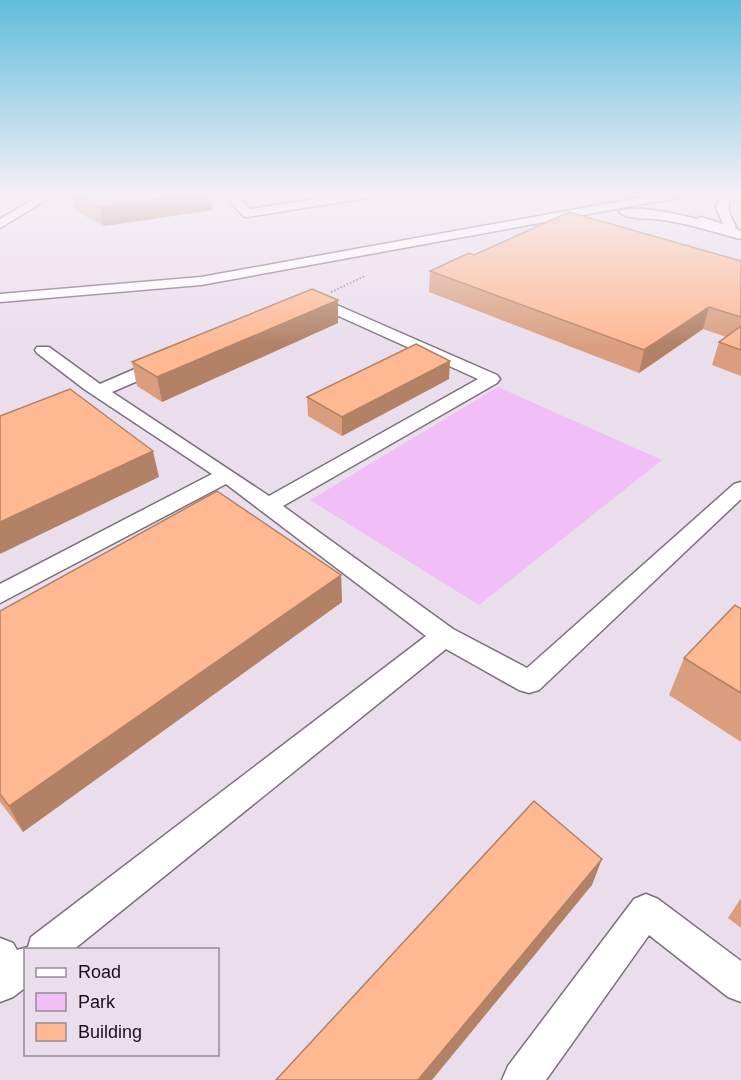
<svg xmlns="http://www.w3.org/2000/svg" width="741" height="1080" viewBox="0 0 741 1080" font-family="Arial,sans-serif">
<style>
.green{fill:#f1bef8}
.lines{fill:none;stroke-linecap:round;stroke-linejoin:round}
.minor-casing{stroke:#7c707d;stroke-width:3}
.path{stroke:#938a94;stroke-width:2;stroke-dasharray:1.5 2;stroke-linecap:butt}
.minor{fill:#fff;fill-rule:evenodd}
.wall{fill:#da9e7e}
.shaded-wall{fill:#b28166}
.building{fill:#feb892;stroke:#b28166;stroke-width:1.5}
</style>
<rect width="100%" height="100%" fill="#eadeec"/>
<path class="green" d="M 498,387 L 662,460 L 479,605 L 310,500 Z"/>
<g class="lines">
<defs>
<path id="minor" d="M 40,195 L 54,195 L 0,228 L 0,219 Z
M 225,195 L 237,195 L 250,209 L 340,195 L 371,195 L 366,198 L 247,217 L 243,216 Z
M 654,195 L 681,195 L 676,198 L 201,285 L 0,302 L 0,294 L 201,277 Z
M 721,195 L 732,195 C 725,207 730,216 736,226 L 735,228 L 741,231 L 741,239 C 712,232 685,222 655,219 C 644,218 627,219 619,212 C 630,203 681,215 697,219 L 701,217 L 723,224 L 716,207 Z
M 314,295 L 497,375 L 500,379 L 497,383 L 283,506 L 453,629 L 527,668 L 734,484 L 741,482 L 741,499 L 539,690 L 529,693 L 519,690 L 446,649 L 73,950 L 26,950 L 26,987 L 13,997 L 0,1002 L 0,938 L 13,943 L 17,950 L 28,947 L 31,937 L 426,636 L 226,484 L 0,603 L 0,584 L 212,474 L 84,389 L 37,353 L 35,350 L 37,347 L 49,347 L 100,384 L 158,359 L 170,359 L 172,363 L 170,367 L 112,392 L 269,496 L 478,379 L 312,304 L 305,303 L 303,300 L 305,297 Z
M 646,894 L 658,899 L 741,961 L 741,1002 L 728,997 L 649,935 L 546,1080 L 502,1080 L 508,1066 L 634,899 Z"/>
</defs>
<use href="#minor" class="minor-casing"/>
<path class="path" d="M 331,292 L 365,276"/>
<use href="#minor" class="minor"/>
</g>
<path class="wall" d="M 72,195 L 211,195 L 213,210 L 104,226 L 75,211 Z
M 474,255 L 741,261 L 741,376 L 712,365 L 719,342 L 726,337 L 703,329 L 639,373 L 429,292 L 430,271 Z
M 338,300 L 338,323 L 162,402 L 137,386 L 132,362 Z
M 449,379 L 342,436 L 308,416 L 307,397 Z
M 341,575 L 342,602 L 23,832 L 0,802 L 0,611 Z
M 741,609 L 741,742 L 669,695 L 684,658 Z
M 741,898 L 741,928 L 728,918 Z"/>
<path class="shaded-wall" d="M 185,195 L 211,195 L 213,210 L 104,226 L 100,207 Z
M 338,300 L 338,323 L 162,402 L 157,377 Z
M 709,307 L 703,329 L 639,373 L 644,350 Z
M 450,361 L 449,379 L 342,436 L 342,417 Z
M 153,451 L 159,477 L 0,554 L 0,522 Z
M 341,575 L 342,602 L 23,832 L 9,806 Z
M 602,859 L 592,885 L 432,1080 L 418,1080 Z"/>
<path class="building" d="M 77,195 L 185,195 L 100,207 Z
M 569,212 L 741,261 L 741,317 L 709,307 L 644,350 L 430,271 L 469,253 L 474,255 Z
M 312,289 L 338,300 L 157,377 L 132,362 Z
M 741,326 L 741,350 L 719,342 Z
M 416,344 L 450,361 L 342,417 L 307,397 Z
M 70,389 L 153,451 L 0,522 L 0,416 Z
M 217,491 L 341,575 L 9,806 L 0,794 L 0,611 Z
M 735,605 L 741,609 L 741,693 L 684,658 Z
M 534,801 L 602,859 L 418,1080 L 276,1080 Z"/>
<linearGradient id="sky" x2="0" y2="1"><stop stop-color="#60bddc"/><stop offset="0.56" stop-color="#f6f0f6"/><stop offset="1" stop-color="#f6f0f6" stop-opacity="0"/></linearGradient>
<rect width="741" height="347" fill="url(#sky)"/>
<rect x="24" y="948" width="195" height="108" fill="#eadeec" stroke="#958c96" stroke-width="1.5"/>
<rect x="36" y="968" width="30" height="9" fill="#ffffff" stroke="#958c96" stroke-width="1.5"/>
<text x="78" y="978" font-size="18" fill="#161116">Road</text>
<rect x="36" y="993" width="30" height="18" fill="#f1bef8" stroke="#958c96" stroke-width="1.5"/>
<text x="78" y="1008" font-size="18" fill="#161116">Park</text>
<rect x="36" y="1023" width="30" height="18" fill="#feb892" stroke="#958c96" stroke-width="1.5"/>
<text x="78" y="1038" font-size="18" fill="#161116">Building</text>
</svg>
